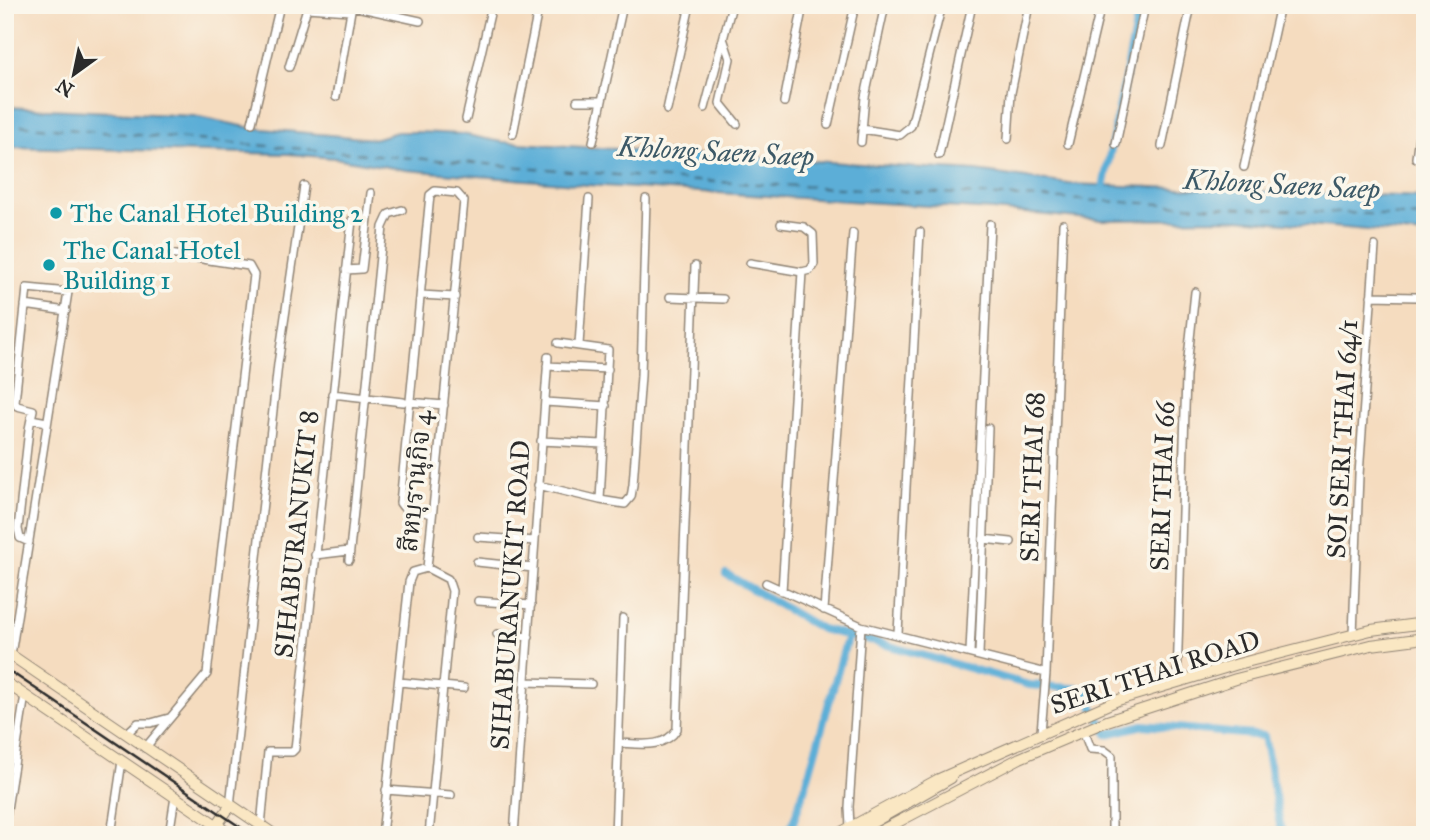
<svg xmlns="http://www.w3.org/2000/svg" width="1430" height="840" viewBox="0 0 1430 840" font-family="'IM FELL Great Primer','Noto Serif Thai',serif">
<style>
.water{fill:#5caed7;stroke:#446c81;stroke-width:2}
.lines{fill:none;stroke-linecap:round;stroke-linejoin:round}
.canal{stroke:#5caed7;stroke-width:8}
.river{stroke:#5caed7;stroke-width:14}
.ferry{stroke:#3c5967;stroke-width:2;stroke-dasharray:9 7;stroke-linecap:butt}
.street-casing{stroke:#908475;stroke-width:10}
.secondary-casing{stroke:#908475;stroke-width:12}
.street{stroke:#fff;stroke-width:7}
.secondary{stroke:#fae7c3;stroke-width:10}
.rail{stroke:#2b2b2b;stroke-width:2.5}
.culture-dot{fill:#0f9aa8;stroke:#fbf7ec;stroke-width:2.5}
.labels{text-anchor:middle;stroke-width:7;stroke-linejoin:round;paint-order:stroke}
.culture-label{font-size:26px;fill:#0d838f;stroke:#fbf7ec;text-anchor:start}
.street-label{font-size:26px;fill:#2b2b2b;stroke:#fbf7ec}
.water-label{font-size:28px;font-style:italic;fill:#3c5967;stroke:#fbf7ec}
</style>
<rect width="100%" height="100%" fill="#fbf7ec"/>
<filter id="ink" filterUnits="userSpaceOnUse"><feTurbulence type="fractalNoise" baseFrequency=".0143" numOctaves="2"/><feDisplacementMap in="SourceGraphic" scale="14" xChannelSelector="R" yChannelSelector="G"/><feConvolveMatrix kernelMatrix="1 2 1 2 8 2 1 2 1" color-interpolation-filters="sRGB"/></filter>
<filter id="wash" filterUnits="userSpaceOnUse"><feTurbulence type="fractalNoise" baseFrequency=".00686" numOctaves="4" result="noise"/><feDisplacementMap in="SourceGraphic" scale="28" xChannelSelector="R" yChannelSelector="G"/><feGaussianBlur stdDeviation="1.57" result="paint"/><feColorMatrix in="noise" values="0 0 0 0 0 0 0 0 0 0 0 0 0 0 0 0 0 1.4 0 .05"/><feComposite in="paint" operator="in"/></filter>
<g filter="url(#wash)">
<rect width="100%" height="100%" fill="#f5dcbf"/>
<path class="water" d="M 5,107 L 194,116 L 252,128 L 374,139 L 397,132 L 418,132 L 462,134 L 502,142 L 976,171 L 1069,184 L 1425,197 L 1425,235 L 1239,219 L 1100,220 L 993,210 L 587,185 L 406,170 L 334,158 L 289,154 L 10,147 L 5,146 Z"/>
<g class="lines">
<path class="canal" d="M 1102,193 L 1140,5
M 726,574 L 821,629 L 855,637
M 865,639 L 1029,685 L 1084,689 L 1107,734 L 1143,725 L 1264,736 L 1282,835
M 789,835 L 807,781 L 848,635"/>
<path class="river" d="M 790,831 L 805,835"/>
<path class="ferry" d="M 5,124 L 678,180 L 1425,217"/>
</g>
</g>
<g filter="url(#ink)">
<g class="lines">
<defs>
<path id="street" d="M 352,6 L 420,21
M 724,41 L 730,59 L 720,103 L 737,124
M 289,67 L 307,8 L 350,11
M 336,97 L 352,5
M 577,101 L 601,101
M 784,102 L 803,5
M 705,108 L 732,5
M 667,110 L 690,5
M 466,119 L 492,5
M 252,123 L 280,5
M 828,125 L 855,5
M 862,129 L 900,135 L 911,126 L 942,5
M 513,134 L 539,5
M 1008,139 L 1011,93 L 1029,5
M 593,142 L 623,5
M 861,142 L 865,97 L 885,5
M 1068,144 L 1101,5
M 1116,144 L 1145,5
M 1162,146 L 1191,5
M 939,155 L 972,5
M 1416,158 L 1425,91
M 1244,167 L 1280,5
M 299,214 L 321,215
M 781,224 L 804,227 L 813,234 L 814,264 L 810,270 L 802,272
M 750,263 L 802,272 L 782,591
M 346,270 L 362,269 L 371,193
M 421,295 L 455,297
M 1371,296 L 1416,297
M 670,297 L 723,299
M 25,305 L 66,311
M 579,345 L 589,199
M 547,366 L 608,369
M 332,394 L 403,402
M 409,402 L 444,405
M 545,402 L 606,406
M 541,441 L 603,444
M 538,485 L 600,500 L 608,350 L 558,343
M 600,500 L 625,504 L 631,497 L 633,485 L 641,376 L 646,199
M 478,537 L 535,541
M 983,539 L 1011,542
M 29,542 L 20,538 L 18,529 L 29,429 L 31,419 L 47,422
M 315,555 L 349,551
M 349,560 L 383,227 L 389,214 L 402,210
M 477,562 L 533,568
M 766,583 L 861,626 L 1046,673
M 478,601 L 531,605
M 824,610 L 853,233
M 898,633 L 920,232
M 497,634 L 529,637
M 1353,635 L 1359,475 L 1375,246
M 970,652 L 990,224
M 979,654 L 988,428
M 11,655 L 68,292 L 27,288 L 15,402 L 17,406 L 33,410 L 31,419
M 1177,681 L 1186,376 L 1195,292
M 399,682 L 464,688
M 526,682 L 591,684
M 1083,730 L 1090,749 L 1104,750 L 1112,756 L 1112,835
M 1041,732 L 1046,673 L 1063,224
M 126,734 L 138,723 L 151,723 L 169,718
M 620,743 C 639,744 665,749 677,729 L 695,266
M 145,748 L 207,674 L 254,275 L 249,266 L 156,252
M 386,790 L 451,795
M 230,806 L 278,364 L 304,186
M 5,822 L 25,695
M 261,826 L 268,752 L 292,752 L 295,749 L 352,220
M 850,827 L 849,807 L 861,626
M 111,835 L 122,761
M 169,835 L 175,797
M 382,835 L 409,582 L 413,572 L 427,568
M 429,835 L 452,591 L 448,579 L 427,568 L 464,201 L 457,193 L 435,191 L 430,195 L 400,503 L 403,507 L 432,514
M 514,835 L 548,357
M 615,835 L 623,618"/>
<path id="secondary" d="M 5,651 L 275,835
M 5,664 L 11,655
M 5,682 L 231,835
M 217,825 L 230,806
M 836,835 L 939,779 L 1118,700 L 1238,664 L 1371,630 L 1425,623
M 851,835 L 951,778
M 873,835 L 1020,758 L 1107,721 L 1236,679 L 1371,645 L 1425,638"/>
</defs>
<use href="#street" class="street-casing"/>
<use href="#secondary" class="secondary-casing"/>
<use href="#street" class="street"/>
<use href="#secondary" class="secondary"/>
<path class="rail" d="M 5,668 L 252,835"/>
</g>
</g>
<g class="culture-dot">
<circle cx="56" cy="213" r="7"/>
<circle cx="49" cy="265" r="7"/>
</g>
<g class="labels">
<g class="culture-label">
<text x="70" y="222">The Canal Hotel Building 2</text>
<text x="63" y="259">The Canal Hotel<tspan x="63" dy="30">Building 1</tspan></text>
</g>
<g class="street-label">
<text transform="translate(1342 439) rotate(-87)" y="9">SOI SERI THAI 64/1</text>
<text transform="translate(1032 477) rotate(-88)" y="9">SERI THAI 68</text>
<text transform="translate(415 481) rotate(-84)" y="9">สีหบุรานุกิจ 4</text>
<text transform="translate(1162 486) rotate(-88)" y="9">SERI THAI 66</text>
<text transform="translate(296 534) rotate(-84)" y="9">SIHABURANUKIT 8</text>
<text transform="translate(510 595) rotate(-86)" y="9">SIHABURANUKIT ROAD</text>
<text transform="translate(1155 672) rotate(-18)" y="9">SERI THAI ROAD</text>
</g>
<g class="water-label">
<text transform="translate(716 151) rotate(3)" y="10">Khlong Saen Saep</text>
<text transform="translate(1282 184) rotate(3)" y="10">Khlong Saen Saep</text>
</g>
</g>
<rect width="1430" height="840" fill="none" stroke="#fbf7ec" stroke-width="28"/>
<g transform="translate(74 74) rotate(213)" stroke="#fbf7ec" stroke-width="5" paint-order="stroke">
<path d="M0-5L12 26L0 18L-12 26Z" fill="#2b2b2b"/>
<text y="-10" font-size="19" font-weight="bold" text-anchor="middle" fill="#2b2b2b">N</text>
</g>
</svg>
